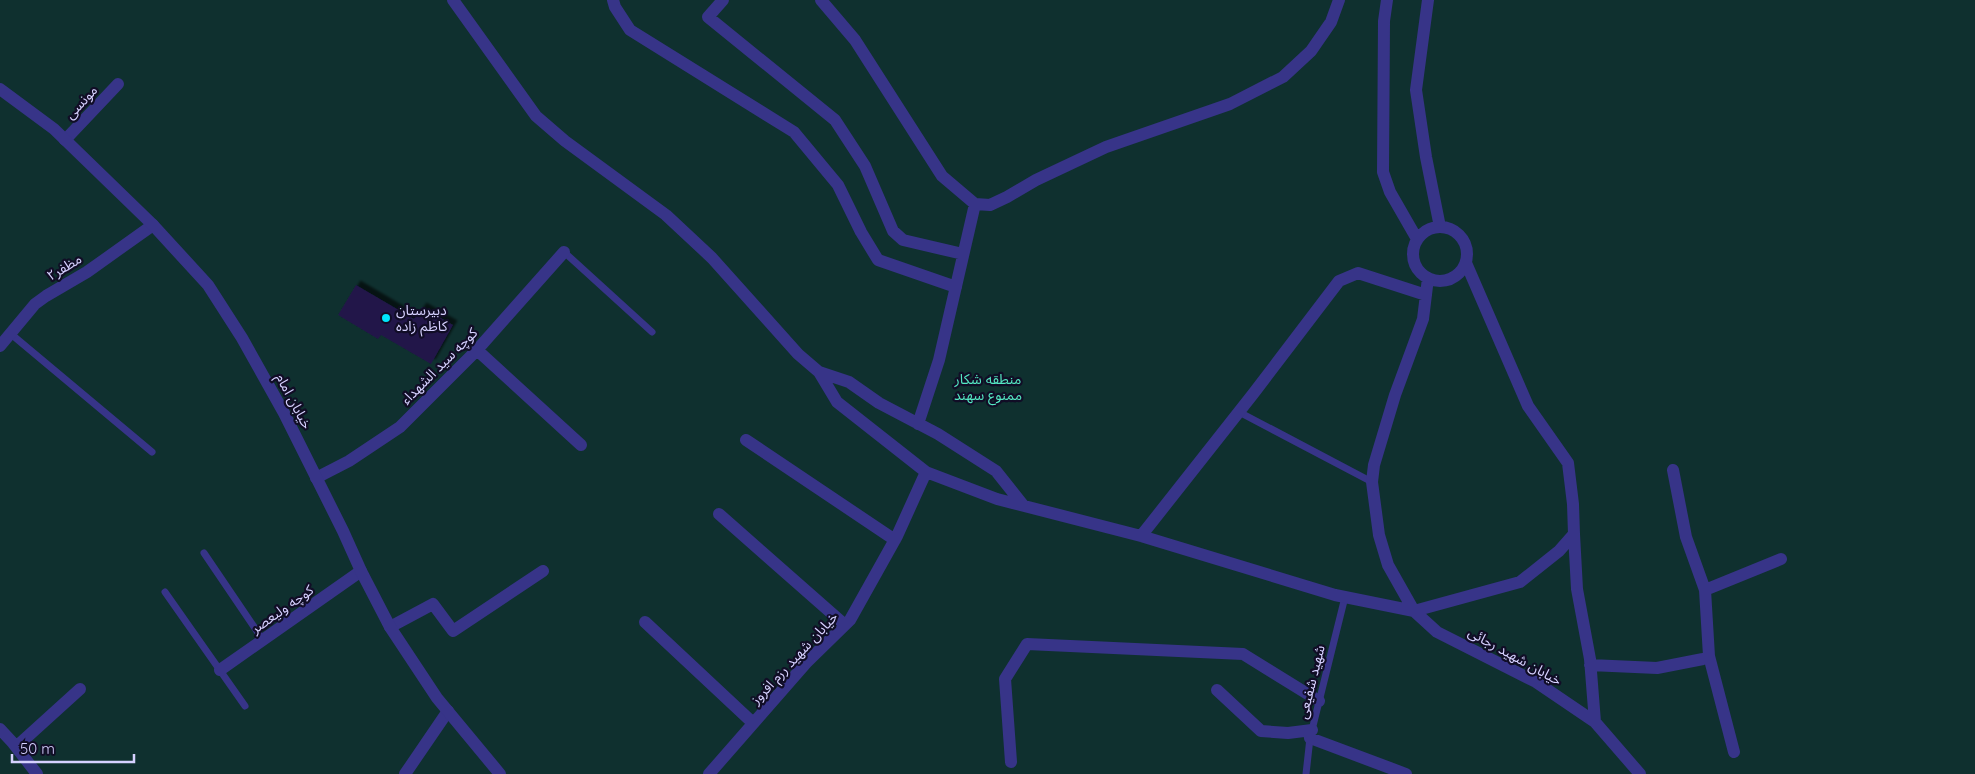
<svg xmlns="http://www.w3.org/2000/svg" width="1975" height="774" viewBox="0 0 1975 774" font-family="Quicksand,'Noto Sans Arabic',sans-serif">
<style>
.green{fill:#0f302f}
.building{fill:#211748;filter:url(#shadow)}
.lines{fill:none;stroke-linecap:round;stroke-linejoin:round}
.service{stroke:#373488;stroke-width:7}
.minor{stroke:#373488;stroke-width:12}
.tertiary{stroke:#373488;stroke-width:12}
.poi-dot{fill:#00e5fc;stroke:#110d26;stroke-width:2}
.labels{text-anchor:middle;stroke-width:4.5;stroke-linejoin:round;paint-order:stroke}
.street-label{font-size:14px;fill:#d6d1ff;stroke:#110d26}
.poi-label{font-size:14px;fill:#d6d1ff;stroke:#110d26;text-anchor:start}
.park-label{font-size:14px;fill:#54e8c2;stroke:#110d26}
</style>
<defs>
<filter id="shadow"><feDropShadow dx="4.5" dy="-4.5" stdDeviation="1" flood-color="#0009"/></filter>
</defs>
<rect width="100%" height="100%" fill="#110d26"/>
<path class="green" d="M 0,0 L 1975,0 L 1975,774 L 0,774 Z"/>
<path class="building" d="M 356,285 L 414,319 L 422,307 L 453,325 L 431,364 L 381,335 L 378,339 L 338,315 Z"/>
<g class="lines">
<path class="service" d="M 564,252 L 652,332
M 11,334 L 152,452
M 1239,412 L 1372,482
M 204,553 L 263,640
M 165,592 L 245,706
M 1306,774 L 1310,738 L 1345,597"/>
<path class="minor" d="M 453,0 L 536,116 L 565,141 L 666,215 L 712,258 L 798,354 L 819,372 L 837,402 L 926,472 L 997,499 L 1141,536 L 1335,595 L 1414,611 L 1520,582 L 1559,551 L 1574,534 L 1573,504 L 1568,463 L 1528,406 L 1466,263
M 613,0 L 615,7 L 630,30 L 794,132 L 838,185 L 861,232 L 878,260 L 956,287
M 723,0 L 708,17 L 835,120 L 865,166 L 893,231 L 903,240 L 963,254
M 821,0 L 855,40 L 942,176 L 975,204 L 990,205 L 1007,197 L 1036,180 L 1106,147 L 1230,104 L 1283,77 L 1311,51 L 1331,22 L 1339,0
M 1387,0 L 1384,21 L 1383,172 L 1390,192 L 1417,239
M 1428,0 L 1416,90 L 1426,157 L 1440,227
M 65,140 L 118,84
M1413 254a27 27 0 1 1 54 0a27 27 0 1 1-54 0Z
M 1428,278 L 1423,319 L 1395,395 L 1374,465 L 1372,482 L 1379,535 L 1388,565 L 1414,611 L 1437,632 L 1536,682 L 1595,722 L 1640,774
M 0,346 L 35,304 L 46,296 L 87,272 L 153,225
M 477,350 L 581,445
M 819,372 L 849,382 L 879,403 L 938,434 L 996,471 L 1023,505
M 918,424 L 939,360 L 975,204
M 746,440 L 895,540
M 1673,470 L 1686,537 L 1705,590
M 316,478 L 349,461 L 400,427 L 477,350 L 564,252
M 719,514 L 845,625
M 1574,534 L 1577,589 L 1590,659 L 1595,722
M 1141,536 L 1253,394 L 1339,281 L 1358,273 L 1426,295
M 645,622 L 753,723
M 390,627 L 433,604 L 453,631 L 543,571
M 1709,656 L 1734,752
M 1590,665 L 1657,668 L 1703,659 L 1709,656 L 1705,590 L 1781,559
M 220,670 L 361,571
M 1217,690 L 1261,731 L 1288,733 L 1312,730
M 0,729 L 13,743 L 37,774
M 1310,738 L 1406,774
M 16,747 L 80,689
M 1011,762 L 1005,679 L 1027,644 L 1243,654 L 1319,701
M 405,774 L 448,711
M 709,774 L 806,663 L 850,620 L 897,536 L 926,472"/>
<path class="tertiary" d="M 0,89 L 54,129 L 153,225 L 208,285 L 242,338 L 284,413 L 343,531 L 361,571 L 390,627 L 437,698 L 500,774"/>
</g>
<circle class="poi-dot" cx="386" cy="318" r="5"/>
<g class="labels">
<g class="street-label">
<text transform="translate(81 102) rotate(-47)" y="5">مونسی</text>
<text transform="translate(64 267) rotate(-31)" y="5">مظفر۲</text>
<text transform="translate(439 366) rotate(-45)" y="5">کوچه سید الشهداء</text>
<text transform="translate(294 401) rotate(62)" y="5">خیابان امام</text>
<text transform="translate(282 609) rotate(-35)" y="5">کوچه ولیعصر</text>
<text transform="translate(1515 656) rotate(29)" y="5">خیابان شهید رجائی</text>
<text transform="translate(794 658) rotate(-47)" y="5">خیابان شهید رزم افروز</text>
<text transform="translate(1311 682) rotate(-76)" y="5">شهید شفیعی</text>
</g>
<g class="poi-label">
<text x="396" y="315">دبیرستان<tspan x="396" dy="16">کاظم زاده</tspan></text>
</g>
<g class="park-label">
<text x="988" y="384">منطقه شکار<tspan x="988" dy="16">ممنوع سهند</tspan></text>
</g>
</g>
<path d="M12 754v8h122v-8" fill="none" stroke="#d6d1ff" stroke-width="2.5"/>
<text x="20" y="754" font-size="15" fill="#d6d1ff" stroke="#110d26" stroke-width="4" paint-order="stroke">50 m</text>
</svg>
